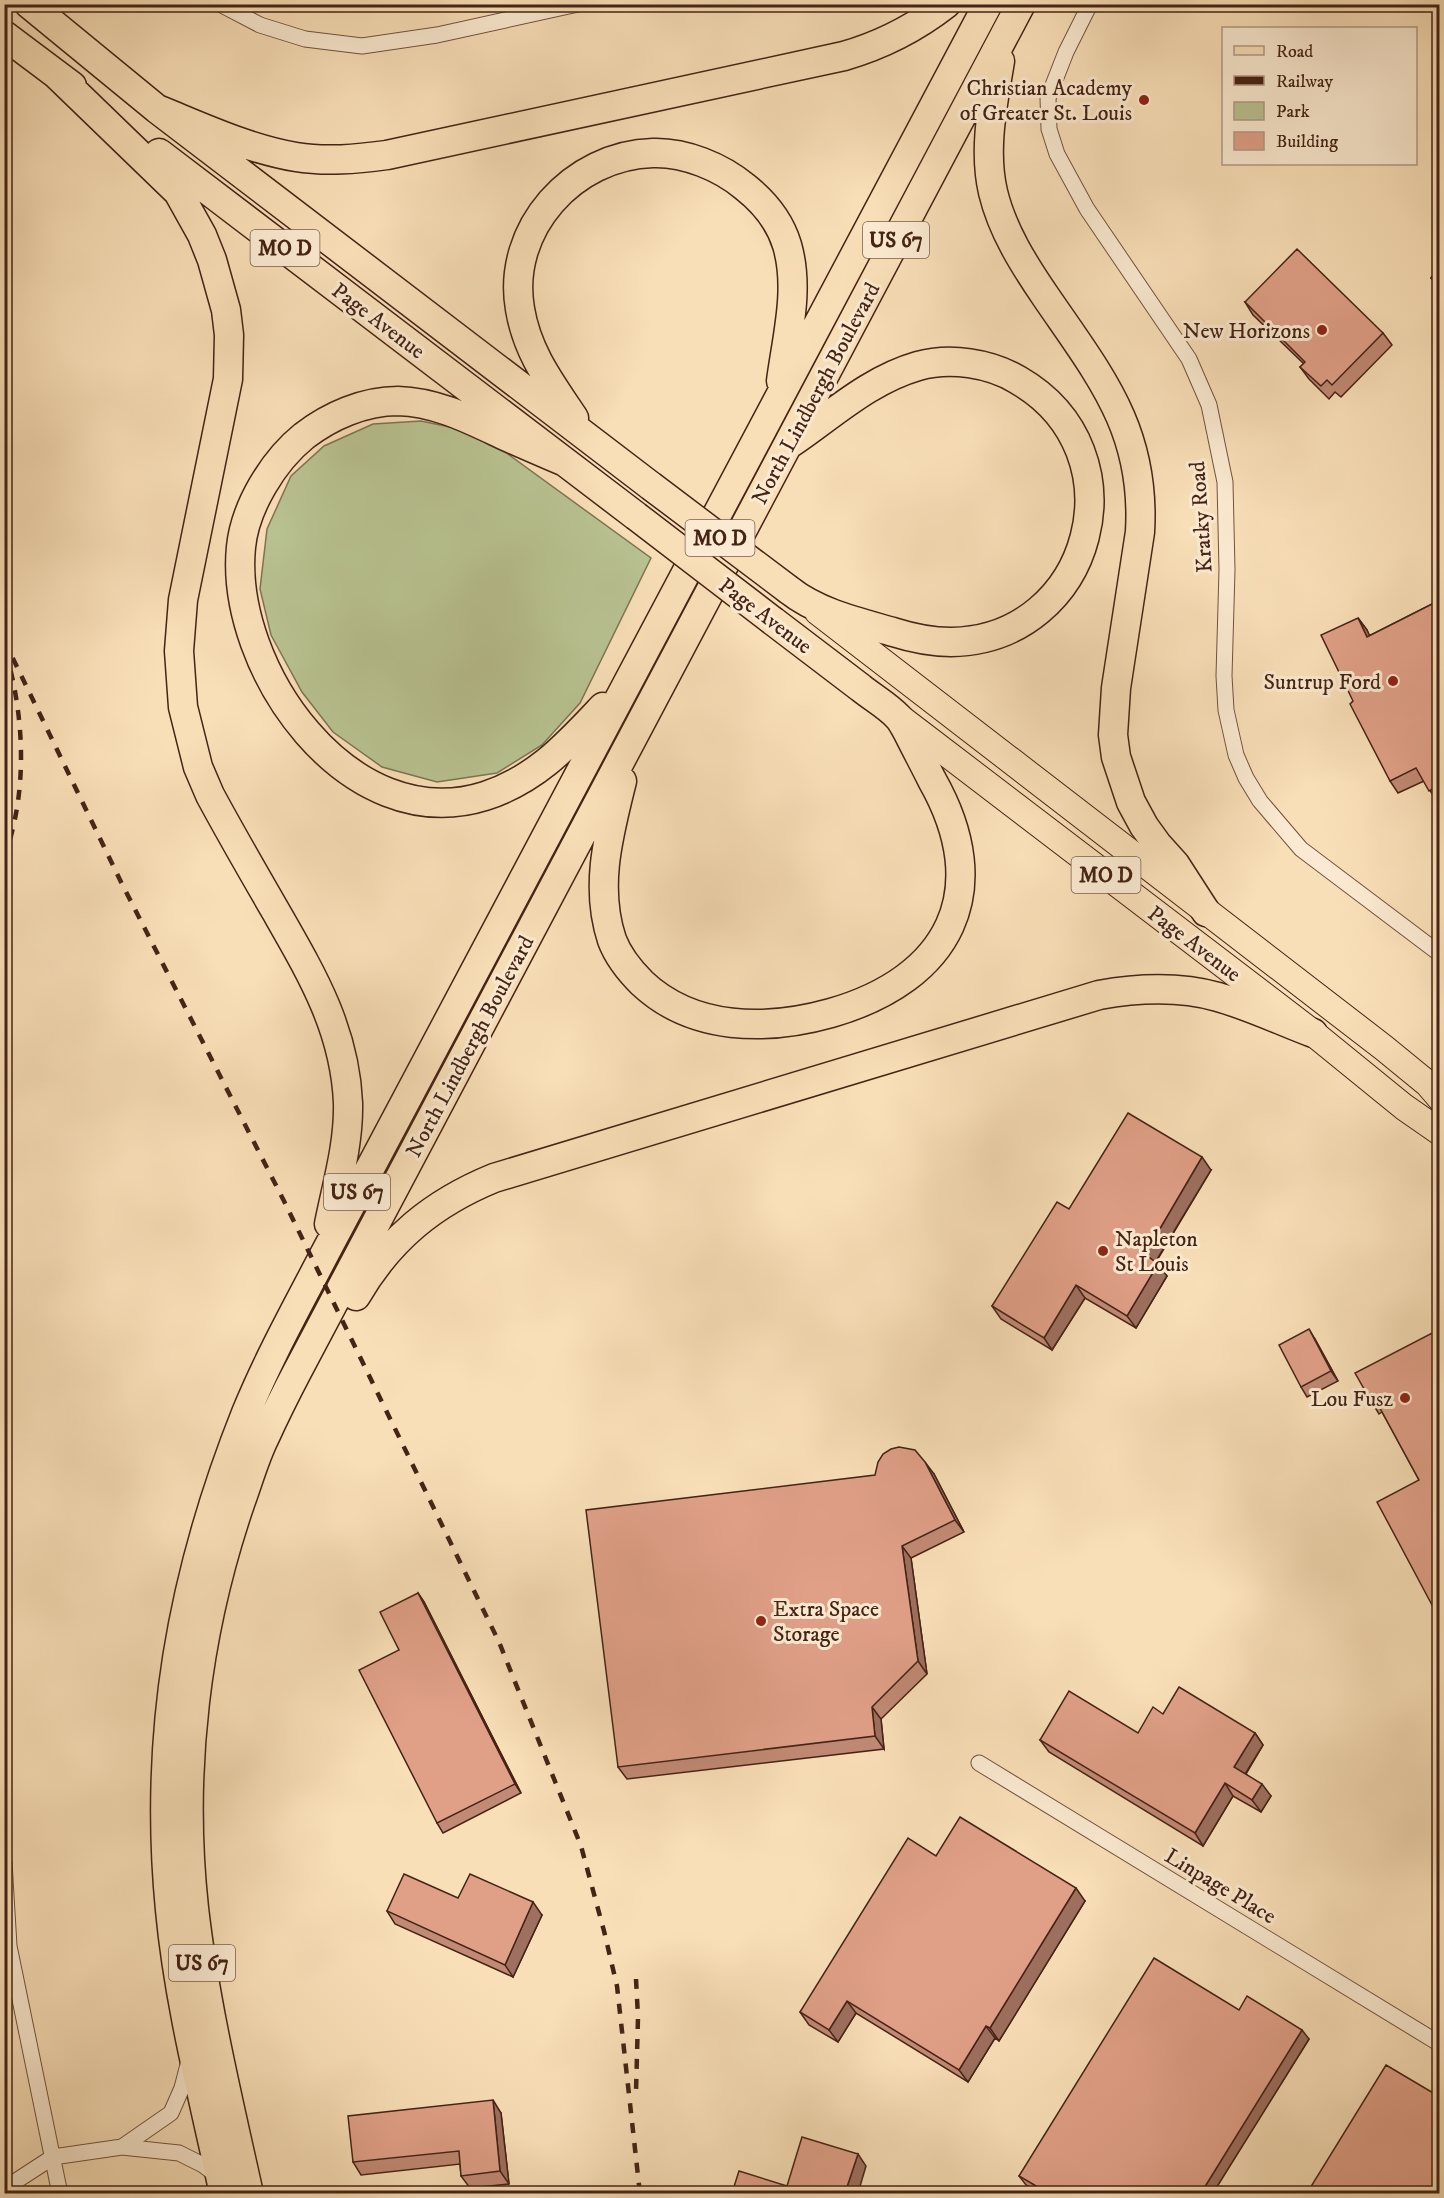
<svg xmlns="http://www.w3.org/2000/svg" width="1444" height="2198" viewBox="0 0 1444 2198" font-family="'IM FELL DW Pica',serif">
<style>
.green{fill:#b9c392;stroke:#7f7354;stroke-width:1.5}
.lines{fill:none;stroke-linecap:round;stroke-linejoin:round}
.street-casing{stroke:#72523e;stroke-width:17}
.primary-casing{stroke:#452315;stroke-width:28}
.highway-casing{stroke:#452315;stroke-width:31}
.street{stroke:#fbead1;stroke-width:15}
.primary{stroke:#f9dfb8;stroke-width:26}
.highway{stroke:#f9dfb8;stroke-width:28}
.rail{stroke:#452315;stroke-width:4.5;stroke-dasharray:10 10;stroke-linecap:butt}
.highway-bridge-casing{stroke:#452315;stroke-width:31;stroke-linecap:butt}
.highway-bridge{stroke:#f9dfb8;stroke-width:28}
.wall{fill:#c18a75;stroke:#452315;stroke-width:1.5}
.shaded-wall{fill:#9d705f;stroke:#452315;stroke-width:1.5}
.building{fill:#e0a088;stroke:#452315;stroke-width:1.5}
.poi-dot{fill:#8f2418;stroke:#fbead1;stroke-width:2}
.labels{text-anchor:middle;stroke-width:6;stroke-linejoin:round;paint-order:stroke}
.shield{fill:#fbead1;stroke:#7c5f4d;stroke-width:1.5}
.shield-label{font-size:21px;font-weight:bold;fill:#452315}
.poi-label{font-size:22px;fill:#452315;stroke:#fbead1;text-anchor:end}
.street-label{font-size:22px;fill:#452315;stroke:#fbead1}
</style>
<rect width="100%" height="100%" fill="#f9dfb8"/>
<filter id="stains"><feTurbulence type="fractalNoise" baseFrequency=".00333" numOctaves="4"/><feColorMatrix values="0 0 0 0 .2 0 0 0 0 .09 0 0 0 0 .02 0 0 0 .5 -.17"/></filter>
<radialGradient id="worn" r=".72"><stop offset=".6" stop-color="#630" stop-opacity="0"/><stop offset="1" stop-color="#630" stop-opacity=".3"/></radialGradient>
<path class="green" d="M 421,421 L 469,431 L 505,452 L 651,558 L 580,703 L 542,745 L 497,773 L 437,782 L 382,767 L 333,732 L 302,692 L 271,635 L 260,589 L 267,529 L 291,476 L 324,446 L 373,424 Z"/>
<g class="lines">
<defs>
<path id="street" d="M 220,4 L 260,25 L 305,39 L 362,46 L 437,35 L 578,4
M 1090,4 L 1066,52 L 1048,98 L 1049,129 L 1057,154 L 1087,209 L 1189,359 L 1209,405 L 1225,482 L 1227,570 L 1224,676 L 1226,710 L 1236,755 L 1246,778 L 1260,801 L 1301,849 L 1440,954
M 979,1763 L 1440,2044
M 4,1862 L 9,1946 L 60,2194
M 122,2147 L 171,2113 L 182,2088 L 189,2061
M 7,2194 L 13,2183 L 53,2157 L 122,2147 L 179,2153 L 203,2165 L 219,2177"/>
<path id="primary" d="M 818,612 L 1384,1048 L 1428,1084 L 1440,1098
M 899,717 L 1313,1033 L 1404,1107 L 1440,1132"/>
<path id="highway" d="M 29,4 L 157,109 L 651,486
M 4,35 L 72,86
M 1000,61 C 993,104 983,149 993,192 C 1002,230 1024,265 1046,297 C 1100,376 1146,430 1140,532 L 1116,688 L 1113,735 L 1116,757 L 1131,802 L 1144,826 L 1157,844 L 1175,864 L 1206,912
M 57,75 L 178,192 L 202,235 L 212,260 L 226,310 L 229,335 L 228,379 L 183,600 L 179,651 L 183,707 L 198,767 L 210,795 C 231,834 253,872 275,910 C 311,973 345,1029 348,1103 C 349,1144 337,1184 329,1224
M 157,109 C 202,127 248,149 296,157 C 326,162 357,159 387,155 L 844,56 C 882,45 914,29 946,4
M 159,153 L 636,516
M 574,418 C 550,382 527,352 520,309 C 506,229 573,155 653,153 C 685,152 721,167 745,187 C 764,202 780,222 787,245 C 800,289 787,336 781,381
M 565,462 C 544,453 523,444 503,435 C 469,419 436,402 398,401 C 364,401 330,416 304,436 C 273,461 245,507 241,547 C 229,668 349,839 485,796 C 537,779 567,745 603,707
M 789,590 C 818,613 858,622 893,632 C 912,638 932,642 951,642 C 1093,640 1143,452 1018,380 C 990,363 950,357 918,366 C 869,380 831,416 791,443
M 622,781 C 609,834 594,886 612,940 C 618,956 630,971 642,983 C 693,1031 767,1031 831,1013 C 950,979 995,891 932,780 C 924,764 916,749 908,733 C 905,728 902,721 898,717 C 888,706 872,697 861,688 C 831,665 802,643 773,621
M 356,1296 C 389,1239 433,1203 494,1178 L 1099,995 C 1138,988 1179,986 1218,997 C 1250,1006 1281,1021 1313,1033
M 224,2194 C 204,2100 179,2006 170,1910 C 153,1735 181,1576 246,1413 C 268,1359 297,1307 324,1255 L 988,4
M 249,2194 C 228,2099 205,2004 194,1908 C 179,1771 196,1631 241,1501 C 249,1479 255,1457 265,1437 C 275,1415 286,1393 297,1372 L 1021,4"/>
</defs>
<use href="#street" class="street-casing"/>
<use href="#primary" class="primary-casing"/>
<use href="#highway" class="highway-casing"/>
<use href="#street" class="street"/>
<use href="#primary" class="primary"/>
<use href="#highway" class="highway"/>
<path class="rail" d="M 4,640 L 121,882 L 284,1201 L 499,1642 L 581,1846 L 604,1931 L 617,1986 L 640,2194
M 4,858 C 27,795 25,724 8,660
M 636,1979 L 638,2017 L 636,2092"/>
<defs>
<path id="highway-bridge" d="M 651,486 L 789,590
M 636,516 L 773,621"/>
</defs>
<use href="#highway-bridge" class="highway-bridge-casing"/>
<use href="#highway-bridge" class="highway-bridge"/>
</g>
<path class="wall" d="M 1440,251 L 1440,290 L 1431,278 L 1439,266 L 1434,259 Z
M 1245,302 L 1383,333 L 1392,345 L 1341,397 L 1335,392 L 1329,399 L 1309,379 L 1300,367 L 1304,364 L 1253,315 Z
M 1440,600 L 1440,802 L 1438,803 L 1424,781 L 1398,793 L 1390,781 L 1358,618 L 1367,630 L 1369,636 Z
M 1211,1170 L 1156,1262 L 1167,1276 L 1136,1328 L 1085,1298 L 1052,1350 L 1001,1319 L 992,1306 L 1069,1209 Z
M 1438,1330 L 1419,1480 L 1382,1412 L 1379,1414 L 1371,1401 Z
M 1315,1339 L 1338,1381 L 1307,1397 L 1301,1387 Z
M 934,1474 L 964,1532 L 911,1558 L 927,1674 L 881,1719 L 884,1749 L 627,1779 L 618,1767 Z
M 418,1593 L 424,1602 L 521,1793 L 443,1833 L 437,1823 L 399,1650 Z
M 1138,1733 L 1255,1733 L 1263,1745 L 1246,1774 L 1271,1796 L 1261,1812 L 1233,1796 L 1203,1846 L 1049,1752 L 1040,1740 Z
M 936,1856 L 1085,1901 L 999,2041 L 995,2038 L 968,2082 L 856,2013 L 838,2042 L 809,2025 L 800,2012 Z
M 458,1898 L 542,1915 L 513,1977 L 395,1924 L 387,1911 Z
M 1239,2010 L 1309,2039 L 1213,2193 L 1039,2193 L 1026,2185 L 1019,2176 Z
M 501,2113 L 509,2184 L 470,2188 L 461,2176 L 460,2164 L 361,2175 L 353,2162 Z"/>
<path class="shaded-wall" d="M 1358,618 L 1367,630 L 1376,649 L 1367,637 Z
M 1202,1157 L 1211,1170 L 1153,1266 L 1145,1254 Z
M 1158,1264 L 1167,1276 L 1136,1328 L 1127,1316 Z
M 1076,1285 L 1085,1298 L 1052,1350 L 1044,1338 Z
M 1309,1329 L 1315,1339 L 1338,1381 L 1331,1371 Z
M 925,1462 L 934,1474 L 964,1532 L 955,1520 Z
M 902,1546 L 911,1558 L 927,1674 L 918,1661 Z
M 418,1593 L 424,1602 L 521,1793 L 515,1784 Z
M 872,1707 L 881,1719 L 884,1749 L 875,1736 Z
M 1255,1733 L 1263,1745 L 1242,1779 L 1234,1767 Z
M 1225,1783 L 1233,1796 L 1203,1846 L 1195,1833 Z
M 1262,1784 L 1271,1796 L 1261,1812 L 1252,1800 Z
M 1076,1888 L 1085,1901 L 999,2041 L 990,2028 Z
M 533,1902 L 542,1915 L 513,1977 L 505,1965 Z
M 847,2001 L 856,2013 L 838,2042 L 829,2030 Z
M 986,2026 L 995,2038 L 968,2082 L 959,2070 Z
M 1302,2030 L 1309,2039 L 1213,2193 L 1201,2193 Z
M 493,2100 L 501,2113 L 509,2184 L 500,2171 Z
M 858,2154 L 866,2166 L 858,2193 L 849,2193 L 847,2187 Z"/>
<path class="building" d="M 1297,249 L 1383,333 L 1332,385 L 1327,380 L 1321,386 L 1300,367 L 1305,362 L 1245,302 Z
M 1440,251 L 1440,262 L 1434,259 Z
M 1440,265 L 1440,284 L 1431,278 Z
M 1440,600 L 1440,785 L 1429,791 L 1416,768 L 1390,781 L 1350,704 L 1353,701 L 1321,635 L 1358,618 L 1367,637 Z
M 1128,1113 L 1202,1157 L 1145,1254 L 1158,1264 L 1127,1316 L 1076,1285 L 1044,1338 L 992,1306 L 1057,1202 L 1069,1209 Z
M 1309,1329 L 1331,1371 L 1301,1387 L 1279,1345 Z
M 1438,1330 L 1440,1330 L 1440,1620 L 1377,1502 L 1419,1480 L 1375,1399 L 1371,1401 L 1355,1373 Z
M 899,1447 L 915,1450 L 925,1462 L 955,1520 L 902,1546 L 918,1661 L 872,1707 L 875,1736 L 618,1767 L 586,1510 L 875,1475 L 878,1462 L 883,1454 L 891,1449 Z
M 418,1593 L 515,1784 L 437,1823 L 359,1670 L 399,1650 L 380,1612 Z
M 1179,1687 L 1255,1733 L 1234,1767 L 1262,1784 L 1252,1800 L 1225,1783 L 1195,1833 L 1040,1740 L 1069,1691 L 1138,1733 L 1153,1707 L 1163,1714 Z
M 960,1817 L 1076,1888 L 990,2028 L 986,2026 L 959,2070 L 847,2001 L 829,2030 L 800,2012 L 908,1838 L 936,1856 Z
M 404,1874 L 458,1898 L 470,1874 L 533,1902 L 505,1965 L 387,1911 Z
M 1154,1958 L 1239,2010 L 1247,1996 L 1302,2030 L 1201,2193 L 1048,2193 L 1019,2176 Z
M 1386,2065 L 1440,2097 L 1440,2193 L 1307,2193 Z
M 493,2100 L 500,2171 L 461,2176 L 459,2151 L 353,2162 L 348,2116 Z
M 802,2137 L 858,2154 L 847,2187 L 851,2188 L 849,2193 L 732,2193 L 739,2171 L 787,2186 Z"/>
<g class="poi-dot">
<circle cx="1144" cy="100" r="6"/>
<circle cx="1322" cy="330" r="6"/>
<circle cx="1393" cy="681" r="6"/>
<circle cx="1103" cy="1251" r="6"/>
<circle cx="1405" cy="1398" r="6"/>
<circle cx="761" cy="1621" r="6"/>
</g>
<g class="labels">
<g class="shield">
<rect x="863" y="222" width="66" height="36" rx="4.5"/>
<rect x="250.5" y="230" width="69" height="36" rx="4.5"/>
<rect x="685.5" y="520" width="69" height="36" rx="4.5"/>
<rect x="1071.5" y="857" width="69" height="36" rx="4.5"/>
<rect x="324" y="1174" width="66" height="36" rx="4.5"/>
<rect x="169" y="1945" width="66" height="36" rx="4.5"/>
</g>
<g class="shield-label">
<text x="896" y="247">US 67</text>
<text x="285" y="255">MO D</text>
<text x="720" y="545">MO D</text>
<text x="1106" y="882">MO D</text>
<text x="357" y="1199">US 67</text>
<text x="202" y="1970">US 67</text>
</g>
<g class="poi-label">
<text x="1132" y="95">Christian Academy<tspan x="1132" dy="25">of Greater St. Louis</tspan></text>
<text x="1310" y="338">New Horizons</text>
<text x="1381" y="689">Suntrup Ford</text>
<text x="1115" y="1246" text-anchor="start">Napleton<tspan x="1115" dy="25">St Louis</tspan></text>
<text x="1393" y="1406">Lou Fusz</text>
<text x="773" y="1616" text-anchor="start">Extra Space<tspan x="773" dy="25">Storage</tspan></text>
</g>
<g class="street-label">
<text transform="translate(379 320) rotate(37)" y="8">Page Avenue</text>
<text transform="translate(815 393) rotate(-62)" y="8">North Lindbergh Boulevard</text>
<text transform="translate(1200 517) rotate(-94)" y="8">Kratky Road</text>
<text transform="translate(766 615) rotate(37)" y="8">Page Avenue</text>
<text transform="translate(1195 943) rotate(37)" y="8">Page Avenue</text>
<text transform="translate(469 1046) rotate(-62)" y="8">North Lindbergh Boulevard</text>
<text transform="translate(1221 1885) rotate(31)" y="8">Linpage Place</text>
</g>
</g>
<rect width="1444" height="2198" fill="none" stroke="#f9dfb8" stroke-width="24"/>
<rect x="6" y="6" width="1432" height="2186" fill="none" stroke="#452315" stroke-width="3"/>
<rect x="12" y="12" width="1420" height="2174" fill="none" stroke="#452315" stroke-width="1.5"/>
<rect x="1222" y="27" width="195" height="138" fill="#fbead1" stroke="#b29a86" stroke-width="1.5"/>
<rect x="1234" y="46" width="30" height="9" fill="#f9dfb8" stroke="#b29a86" stroke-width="1.5"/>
<text x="1276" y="57" font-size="18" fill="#452315">Road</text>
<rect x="1234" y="76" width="30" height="9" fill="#452315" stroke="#b29a86" stroke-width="1.5"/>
<text x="1276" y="87" font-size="18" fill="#452315">Railway</text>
<rect x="1234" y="102" width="30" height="18" fill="#b9c392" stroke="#b29a86" stroke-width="1.5"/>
<text x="1276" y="117" font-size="18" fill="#452315">Park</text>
<rect x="1234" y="132" width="30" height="18" fill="#e0a088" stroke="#b29a86" stroke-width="1.5"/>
<text x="1276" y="147" font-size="18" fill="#452315">Building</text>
<rect width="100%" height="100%" filter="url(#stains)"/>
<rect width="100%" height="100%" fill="url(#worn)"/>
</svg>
